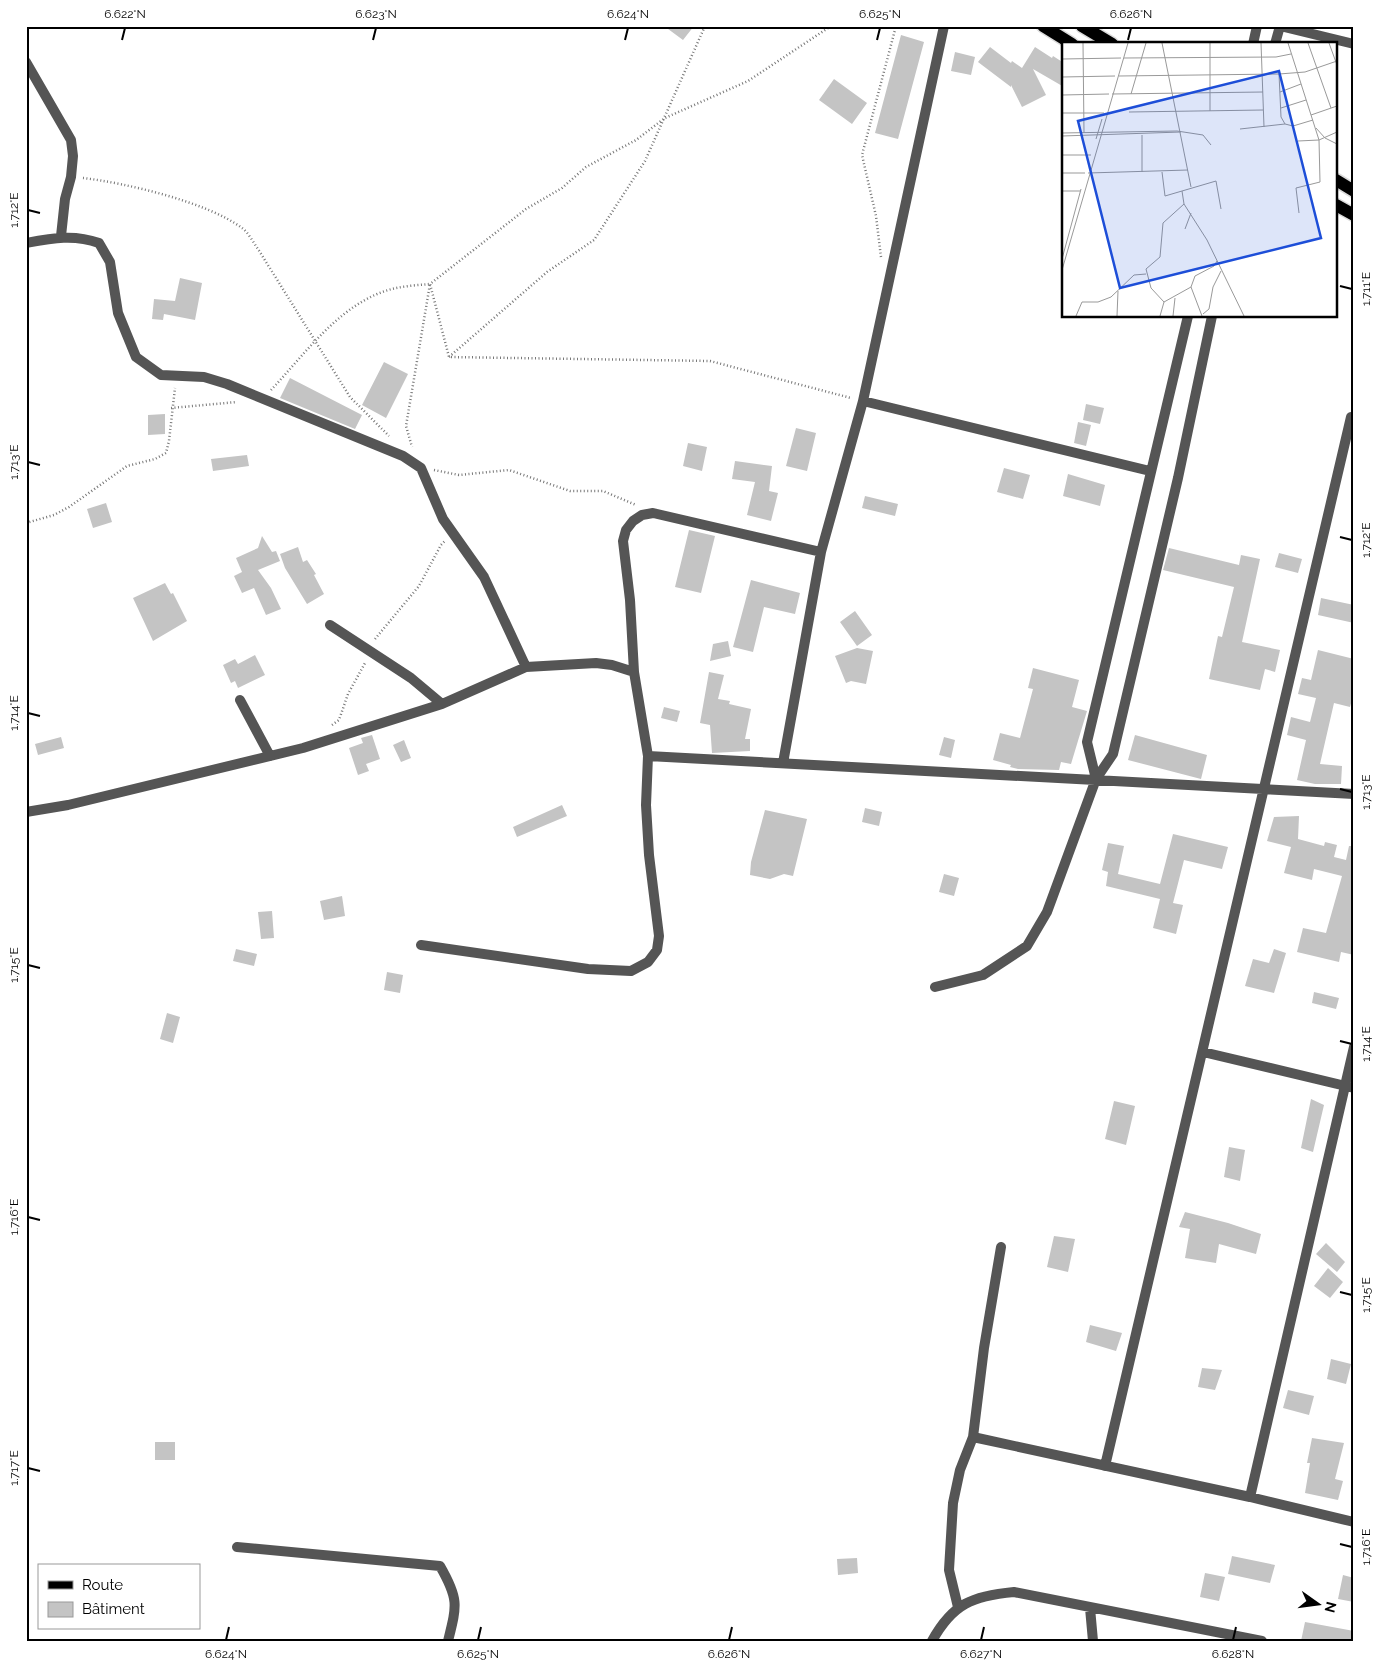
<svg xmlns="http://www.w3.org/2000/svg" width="1380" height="1667" viewBox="0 0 1380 1667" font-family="Raleway,sans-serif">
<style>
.building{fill:#c4c4c4}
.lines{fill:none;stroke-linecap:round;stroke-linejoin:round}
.primary-casing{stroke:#dbdbdb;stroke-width:15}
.path{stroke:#777;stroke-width:2.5;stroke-dasharray:1 2.5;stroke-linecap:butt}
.street{stroke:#555;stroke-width:10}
.primary{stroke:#000;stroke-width:12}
.ticks{fill:none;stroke:#000;stroke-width:2}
.inset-road{fill:none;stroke:#999;stroke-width:1}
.view{fill:#1d4ed8;fill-opacity:0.15;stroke:#1d4ed8;stroke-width:2.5}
.inset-edge{fill:none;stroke:#000;stroke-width:2.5}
.neatline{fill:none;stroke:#000;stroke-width:2}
.ticks-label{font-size:12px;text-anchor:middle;fill:#000}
</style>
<rect width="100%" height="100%" fill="#fff"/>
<path class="building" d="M 664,26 L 694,26 L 683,40 Z
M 901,35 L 924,42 L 898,139 L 875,133 Z
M 990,47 L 1011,63 L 1012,61 L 1022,68 L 1035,47 L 1052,58 L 1053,56 L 1064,63 L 1064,87 L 1033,69 L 1046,95 L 1022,107 L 1011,85 L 1011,87 L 978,62 Z
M 955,52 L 975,57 L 971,75 L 951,71 Z
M 834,79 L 867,103 L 852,124 L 819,100 Z
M 180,278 L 202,283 L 195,320 L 164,314 L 163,320 L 152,319 L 154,299 L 175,301 Z
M 384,362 L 408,374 L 386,418 L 362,405 Z
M 290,378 L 362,415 L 355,429 L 280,398 Z
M 1086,404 L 1104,408 L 1100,424 L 1083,420 Z
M 165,414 L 165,434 L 148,435 L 148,415 Z
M 1078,422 L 1091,425 L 1086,446 L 1074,443 Z
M 796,428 L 816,433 L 807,471 L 786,466 Z
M 688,443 L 707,447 L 702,471 L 683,466 Z
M 247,455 L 249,466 L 213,471 L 211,459 Z
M 735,461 L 772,466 L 769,491 L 778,493 L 771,521 L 747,515 L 755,482 L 732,479 Z
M 1004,468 L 1030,475 L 1023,499 L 997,492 Z
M 1068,474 L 1105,485 L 1100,506 L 1063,496 Z
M 865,496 L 898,504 L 895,516 L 862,508 Z
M 106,503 L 112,522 L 93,528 L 87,509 Z
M 689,530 L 715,536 L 701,593 L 675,587 Z
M 262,536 L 272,552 L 276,551 L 280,561 L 258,570 L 271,588 L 281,609 L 266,615 L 254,588 L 242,593 L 234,576 L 242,572 L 236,558 L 258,548 Z
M 298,547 L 303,562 L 307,560 L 316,574 L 314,575 L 324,594 L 307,604 L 285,568 L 280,554 Z
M 1169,548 L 1239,565 L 1241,555 L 1260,559 L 1242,642 L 1280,650 L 1275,672 L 1265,669 L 1260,690 L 1209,679 L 1218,636 L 1222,637 L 1234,587 L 1163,570 Z
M 1279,553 L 1302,559 L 1298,573 L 1275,567 Z
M 751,580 L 800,593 L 795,614 L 764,607 L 753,652 L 733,647 Z
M 165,583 L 171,594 L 173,593 L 187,621 L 153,641 L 133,598 Z
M 1321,598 L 1354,605 L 1354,623 L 1318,615 Z
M 855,611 L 872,635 L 857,646 L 840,622 Z
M 728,641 L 731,656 L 710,661 L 713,644 Z
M 857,648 L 873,651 L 866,684 L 851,681 L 846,683 L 835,656 Z
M 1318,650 L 1354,659 L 1354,692 L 1350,707 L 1334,703 L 1320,764 L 1342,766 L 1341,784 L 1315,784 L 1297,780 L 1306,740 L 1287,735 L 1291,717 L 1310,722 L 1316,698 L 1298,694 L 1302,678 L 1311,680 Z
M 255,655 L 265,675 L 238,688 L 235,681 L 231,683 L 223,665 L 235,659 L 238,664 Z
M 1033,668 L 1079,680 L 1072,707 L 1087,711 L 1071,764 L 1061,762 L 1059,770 L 1018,769 L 1010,767 L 1011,765 L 993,760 L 1000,733 L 1020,738 L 1033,689 L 1028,688 Z
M 709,672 L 724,675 L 718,699 L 730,701 L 729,704 L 751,709 L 745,739 L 750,739 L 750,751 L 712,753 L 710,725 L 700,723 Z
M 664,707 L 680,711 L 677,722 L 661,718 Z
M 372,735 L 380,759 L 366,764 L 369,771 L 358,775 L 349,748 L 363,743 L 361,738 Z
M 1135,735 L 1207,755 L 1201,779 L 1128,760 Z
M 61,737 L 64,748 L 38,755 L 35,744 Z
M 944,737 L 955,740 L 951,758 L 939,755 Z
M 404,740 L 411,758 L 401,762 L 393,745 Z
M 562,805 L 567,816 L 517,837 L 513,827 Z
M 865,808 L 882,812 L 879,826 L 862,822 Z
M 765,810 L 807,819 L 793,876 L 784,874 L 770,879 L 750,875 L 751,862 Z
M 1299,816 L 1298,839 L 1324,846 L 1325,842 L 1337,845 L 1334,857 L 1346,860 L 1349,846 L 1354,846 L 1354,955 L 1341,952 L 1339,962 L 1297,952 L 1303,928 L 1326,933 L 1342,876 L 1314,869 L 1312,880 L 1284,873 L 1291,847 L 1267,841 L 1274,817 Z
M 1173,834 L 1228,847 L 1222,869 L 1184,860 L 1173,903 L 1183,905 L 1176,934 L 1153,928 L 1160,899 L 1106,886 L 1108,872 L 1102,870 L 1108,843 L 1124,846 L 1118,874 L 1160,884 Z
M 944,874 L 959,878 L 954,896 L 939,892 Z
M 342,896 L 345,916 L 324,920 L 320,901 Z
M 272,911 L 274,938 L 261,939 L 258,912 Z
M 236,949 L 257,954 L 254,966 L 233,961 Z
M 1274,949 L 1286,953 L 1274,993 L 1245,986 L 1253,959 L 1269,963 Z
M 387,972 L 403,975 L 400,993 L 384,990 Z
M 1314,992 L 1339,998 L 1336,1009 L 1312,1003 Z
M 167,1013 L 180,1017 L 173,1043 L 160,1039 Z
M 1311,1099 L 1324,1105 L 1313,1152 L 1301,1148 Z
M 1114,1101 L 1135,1106 L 1126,1145 L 1105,1139 Z
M 1229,1147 L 1245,1150 L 1240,1181 L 1224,1177 Z
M 1185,1212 L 1228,1223 L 1261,1234 L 1256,1254 L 1219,1244 L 1216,1263 L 1185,1258 L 1190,1229 L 1179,1227 Z
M 1054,1236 L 1075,1239 L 1068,1272 L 1047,1267 Z
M 1326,1243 L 1345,1262 L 1337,1272 L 1316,1254 Z
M 1328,1268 L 1343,1282 L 1330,1298 L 1314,1286 Z
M 1090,1325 L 1122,1333 L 1116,1351 L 1086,1342 Z
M 1331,1359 L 1351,1364 L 1346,1384 L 1327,1379 Z
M 1202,1368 L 1222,1370 L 1215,1390 L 1198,1387 Z
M 1288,1390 L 1314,1396 L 1309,1415 L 1283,1408 Z
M 1312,1438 L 1344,1443 L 1335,1479 L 1343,1481 L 1338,1500 L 1305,1493 L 1310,1463 L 1307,1463 Z
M 155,1442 L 175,1442 L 175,1460 L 155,1460 Z
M 1232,1556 L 1275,1565 L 1270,1583 L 1228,1574 Z
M 857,1558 L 858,1573 L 838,1575 L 837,1559 Z
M 1205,1573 L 1225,1577 L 1219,1601 L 1200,1597 Z
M 1343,1575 L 1354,1578 L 1354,1602 L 1338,1599 Z
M 1305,1622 L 1354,1631 L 1354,1641 L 1301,1641 Z"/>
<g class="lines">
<defs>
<path id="primary" d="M 1043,26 L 1072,44
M 1082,26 L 1112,44
M 1336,180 L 1354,191
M 1336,205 L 1354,215"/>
</defs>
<use href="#primary" class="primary-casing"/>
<path class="path" d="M 831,26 L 748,81 L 665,118 L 636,140 L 586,167 L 562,188 L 526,209 L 430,284 L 449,357 L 710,361 L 851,398
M 83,178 C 126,183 207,202 242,228 C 248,232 253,242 258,249 L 350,397 L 389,436
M 881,257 L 876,216 L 862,155 L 896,26
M 449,357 L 547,272 L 594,240 L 645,161 L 705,26
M 271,390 C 305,354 341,302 392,289 C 404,286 418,285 430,284 L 406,426 L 412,447
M 171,408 L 237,402
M 434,470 L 459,475 L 509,470 L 570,491 L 603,491 L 636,505
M 26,523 L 54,515 L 69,507 L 127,466 L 155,459 L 166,453 L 169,441 L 175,388
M 375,639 L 419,586 L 441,545 L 445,541
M 332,725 L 339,720 L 348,694 L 365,663"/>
<path class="street" d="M 1280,26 L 1354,44
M 1253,44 L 1257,26
M 1275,44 L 1280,26
M 26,62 L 71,140 L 73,156 L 71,177 L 65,199 L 61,236
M 26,243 C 53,238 74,234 99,243 L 110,262 L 118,313 L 136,357 L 161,375 L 204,377 L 227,384 L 403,456 L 421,468 L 443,519 L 484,577 L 526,667
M 863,401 L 1150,471
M 330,625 L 411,678 L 442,704
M 240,700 L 270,756
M 648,756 L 1354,794
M 783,763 L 821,552 L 863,401 L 944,26
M 1096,779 L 1087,742 L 1188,316
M 26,812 L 68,805 L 303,748 L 442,704 L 526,667 L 596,663 L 612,665 L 634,672
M 421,945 L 588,969 L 631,971 L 648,962 L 657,950 L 659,936 L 649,855 L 646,805 L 648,756 L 634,672 L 630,600 L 623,541 L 626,530 L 633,521 L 642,515 L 653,513 L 821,552
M 935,987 L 983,975 L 1027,946 L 1047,912 L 1096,779 L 1113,754 L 1178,478 L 1212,316
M 1203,1052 L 1354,1088
M 973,1437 L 1250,1497 L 1354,1522
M 1105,1466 L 1351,417
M 1250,1497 L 1354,1047
M 237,1547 L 440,1566 C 459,1599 457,1605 448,1641
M 958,1607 L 949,1570 L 953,1503 L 960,1470 L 973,1437 L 984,1348 L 1001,1247
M 1090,1608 L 1093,1641
M 932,1641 C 953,1603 973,1596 1014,1592 L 1262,1641"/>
<use href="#primary" class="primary"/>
</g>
<path class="ticks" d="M 122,40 L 125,28M 373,40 L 376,28M 625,40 L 628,28M 877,40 L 880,28M 1128,40 L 1131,28M 28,210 L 40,213M 1340,286 L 1352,289M 28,462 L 40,465M 1340,537 L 1352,540M 28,713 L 40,716M 1340,789 L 1352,792M 28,965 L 40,968M 1340,1041 L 1352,1044M 28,1217 L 40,1220M 1340,1292 L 1352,1295M 28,1468 L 40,1471M 1340,1544 L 1352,1547M 226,1640 L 229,1627M 478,1640 L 481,1627M 729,1640 L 732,1627M 981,1640 L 984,1627M 1233,1640 L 1236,1627"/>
<g transform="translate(1062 42)">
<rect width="275" height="275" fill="#fff"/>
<path class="inset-road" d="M 21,1 L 22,91M 100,1 L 129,145M 148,1 L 148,69M 199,1 L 202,85M 226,1 L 257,98 L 258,140 L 234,146 L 237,171M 246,1 L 269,66M 267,1 L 275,23M 62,16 L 214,15 L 229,12M 0,17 L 59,16M 217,32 L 219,75 L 223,82M 57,34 L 217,32 L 243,30 L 275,19M 0,35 L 53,34M 218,50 L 239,42M 50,52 L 201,50M 69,52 L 84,1M 0,53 L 47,52M 219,66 L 244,58M 67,70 L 201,68M 0,71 L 42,71M 249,73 L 275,64M 254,86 L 263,96 L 275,102M 178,87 L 223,82 L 231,84 L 251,78M 0,91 L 115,89 L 141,93 L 149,103M 80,93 L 80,130M 0,94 L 119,90M 34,97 L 40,77M 236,99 L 257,98 L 275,90M 0,113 L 29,113M 100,130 L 103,154 L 154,139 L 159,167M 0,131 L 23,131M 26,131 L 126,128M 0,149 L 18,149M 120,149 L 122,162 L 145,198 L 182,274M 123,187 L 129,171M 0,217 L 19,147M 0,228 L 66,1M 129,245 L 140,274M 102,260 L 129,245 L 133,234 L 152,224 L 155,219M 141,272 L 147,267 L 151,245 L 159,229M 14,274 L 20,260 L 36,260 L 49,255 L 72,233 L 84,232M 55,274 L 56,249M 98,274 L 102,260 L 89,246 L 84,227 L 98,215 L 101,181 L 122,162M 111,274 L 113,256"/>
<path class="view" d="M 217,29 L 259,196 L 58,246 L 16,79 Z"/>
<rect width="275" height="275" class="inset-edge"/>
</g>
<rect width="1380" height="1667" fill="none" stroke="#ffffff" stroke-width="55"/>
<rect x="38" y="1564" width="162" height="65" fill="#ffffff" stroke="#999999"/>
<rect x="48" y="1581" width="25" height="8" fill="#000000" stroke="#999999"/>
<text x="82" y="1590" font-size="15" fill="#000000">Route</text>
<rect x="48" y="1602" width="25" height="15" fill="#c4c4c4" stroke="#999999"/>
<text x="82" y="1614" font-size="15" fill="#000000">Bâtiment</text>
<g transform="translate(1318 1604) rotate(104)" stroke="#ffffff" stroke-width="4" paint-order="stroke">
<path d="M0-4L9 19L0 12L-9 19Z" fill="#000000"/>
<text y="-8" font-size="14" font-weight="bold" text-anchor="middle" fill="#000000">N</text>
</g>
<rect x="28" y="28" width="1324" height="1612" class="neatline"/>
<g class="ticks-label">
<text x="125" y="18">6.622°N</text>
<text x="376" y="18">6.623°N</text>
<text x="628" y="18">6.624°N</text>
<text x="880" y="18">6.625°N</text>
<text x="1131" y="18">6.626°N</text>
<text transform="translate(14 210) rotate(-90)" y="4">1.712°E</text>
<text transform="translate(1366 289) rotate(-90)" y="4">1.711°E</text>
<text transform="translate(14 462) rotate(-90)" y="4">1.713°E</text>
<text transform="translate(1366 540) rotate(-90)" y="4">1.712°E</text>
<text transform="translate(14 713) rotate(-90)" y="4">1.714°E</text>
<text transform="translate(1366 792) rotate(-90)" y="4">1.713°E</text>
<text transform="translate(14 965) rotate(-90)" y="4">1.715°E</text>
<text transform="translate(1366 1044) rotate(-90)" y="4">1.714°E</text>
<text transform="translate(14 1217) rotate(-90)" y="4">1.716°E</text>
<text transform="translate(1366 1295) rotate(-90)" y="4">1.715°E</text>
<text transform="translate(14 1468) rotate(-90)" y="4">1.717°E</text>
<text transform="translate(1366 1547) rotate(-90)" y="4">1.716°E</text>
<text x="226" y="1658">6.624°N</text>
<text x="478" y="1658">6.625°N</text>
<text x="729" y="1658">6.626°N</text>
<text x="981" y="1658">6.627°N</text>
<text x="1233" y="1658">6.628°N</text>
</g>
</svg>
